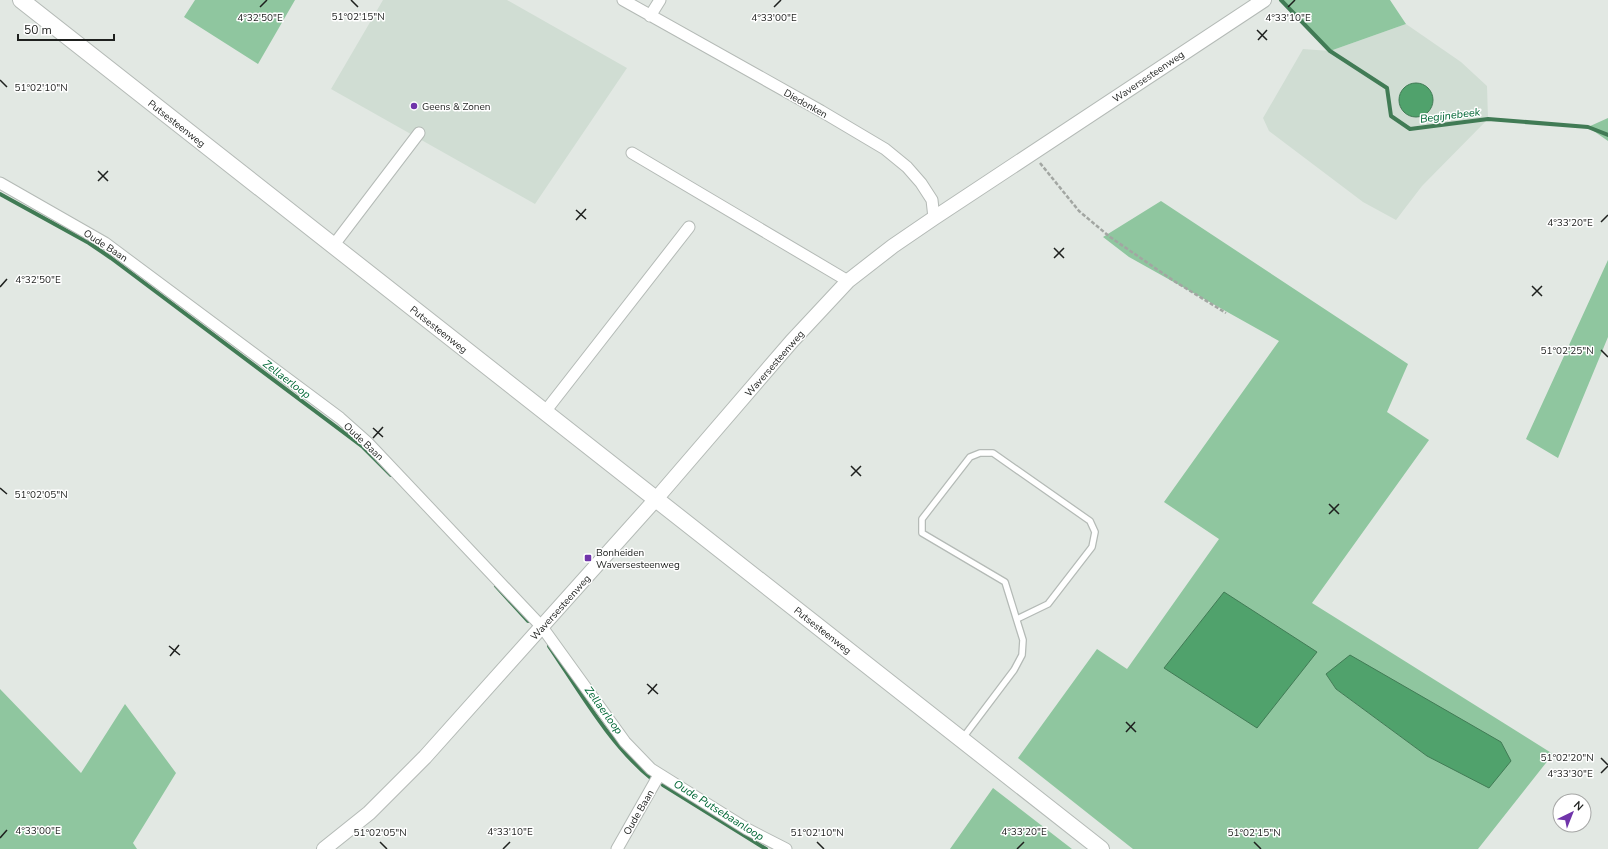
<svg xmlns="http://www.w3.org/2000/svg" width="1608" height="849" viewBox="0 0 1608 849" font-family="'Nunito Sans',sans-serif">
<style>
.built{fill:#d0ddd3}
.green{fill:#8fc69f;fill-rule:evenodd}
.water{fill:#50a26c;stroke:#417b55}
.lines{fill:none;stroke-linecap:round;stroke-linejoin:round}
.stream{stroke:#417b55;stroke-width:4}
.service-casing{stroke:#b4bab6;stroke-width:8}
.minor-casing{stroke:#b4bab6;stroke-width:13}
.tertiary-casing{stroke:#b4bab6;stroke-width:16}
.secondary-casing{stroke:#b4bab6;stroke-width:18}
.path{stroke:#a2a6a2;stroke-width:2.5;stroke-dasharray:4 2;stroke-linecap:butt}
.service{stroke:#fff;stroke-width:5.5}
.minor{stroke:#fff;stroke-width:11}
.tertiary{stroke:#fff;stroke-width:14}
.secondary{stroke:#fff;stroke-width:16}
.ticks{fill:none;stroke:#1e201e;stroke-width:1.5}
.poi-dot{fill:#7034aa;stroke:#fff;stroke-width:1.5}
.labels{text-anchor:middle;stroke-width:3;stroke-linejoin:round;paint-order:stroke}
.street-label{font-size:10px;fill:#1e201e;stroke:#fff}
.poi-label{font-size:10px;fill:#1e201e;stroke:#fff;text-anchor:start}
.water-label{font-size:11px;font-style:italic;fill:#006735;stroke:#fff}
.ticks-label{font-size:10px;text-anchor:middle;fill:#1e201e;stroke:#fff;stroke-width:3;stroke-linejoin:round;paint-order:stroke}
</style>
<rect width="100%" height="100%" fill="#e2e8e3"/>
<path class="built" d="M 383,0 L 507,0 L 627,68 L 535,204 L 331,89 Z
M 1406,24 L 1461,62 L 1487,86 L 1488,119 L 1422,186 L 1396,220 L 1363,202 L 1269,131 L 1263,118 L 1303,49 L 1330,51 Z"/>
<path class="green" d="M 195,0 L 295,0 L 258,64 L 184,17 Z
M 1281,0 L 1390,0 L 1406,24 L 1330,51 Z
M 1608,118 L 1608,141 L 1588,127 Z
M 1161,201 L 1408,364 L 1387,412 L 1429,440 L 1312,603 L 1553,754 L 1478,849 L 1133,849 L 1018,758 L 1097,649 L 1127,669 L 1219,539 L 1164,502 L 1279,341 L 1129,257 L 1103,237 ZM 1326,674 L 1427,756 L 1336,689 Z
M 1608,260 L 1608,337 L 1558,458 L 1526,439 Z
M 0,689 L 81,773 L 125,704 L 176,773 L 133,843 L 137,849 L 0,849 Z
M 993,788 L 1072,849 L 950,849 Z"/>
<path class="water" d="M1399 100a17 17 0 1 1 34 0a17 17 0 1 1-34 0Z
M 1224,592 L 1317,652 L 1257,728 L 1164,668 Z
M 1350,655 L 1501,742 L 1511,761 L 1489,788 L 1427,756 L 1336,689 L 1326,674 Z"/>
<g class="lines">
<path class="stream" d="M 1281,0 L 1330,51 L 1387,88 L 1391,116 L 1410,129 L 1488,119 L 1588,127 L 1608,135
M 0,194 L 89,243 L 111,258 L 363,447 L 391,475
M 496,586 L 528,621
M 549,646 C 579,690 610,745 652,779
M 663,785 L 766,849"/>
<defs>
<path id="service" d="M 962,739 L 1014,670 L 1022,655 L 1023,640 L 1005,582 L 922,533 L 922,519 L 970,457 L 980,453 L 993,453 L 1090,521 L 1095,532 L 1092,547 L 1048,604 L 1017,619"/>
<path id="minor" d="M 623,0 L 821,111 L 885,149 L 907,167 L 921,183 L 932,200 L 934,218
M 650,16 L 660,0
M 632,153 L 848,281
M 0,183 L 105,243 L 340,418 L 367,442 L 542,627 L 625,742 L 651,769 L 747,829 L 786,849
M 333,246 L 419,133
M 544,413 L 689,227
M 617,849 L 659,775"/>
<path id="tertiary" d="M 324,849 L 369,813 L 425,757 L 656,499 L 792,341 L 848,281 L 893,246 L 934,218 L 1264,0"/>
<path id="secondary" d="M 21,0 L 1101,849"/>
</defs>
<use href="#service" class="service-casing"/>
<use href="#minor" class="minor-casing"/>
<use href="#tertiary" class="tertiary-casing"/>
<use href="#secondary" class="secondary-casing"/>
<path class="path" d="M 1040,163 L 1079,211 L 1110,237 L 1174,281 L 1226,313"/>
<use href="#service" class="service"/>
<use href="#minor" class="minor"/>
<use href="#tertiary" class="tertiary"/>
<use href="#secondary" class="secondary"/>
</g>
<path class="ticks" d="M 351,0 L 358,7M 260,7 L 267,0M 774,7 L 781,0M 1288,7 L 1295,0M 1257,30 L 1267,40M 1258,40 L 1267,30M 0,80 L 7,87M 98,171 L 108,181M 98,181 L 108,171M 576,210 L 586,219M 576,220 L 586,209M 1601,222 L 1608,215M 1054,248 L 1064,258M 1054,258 L 1064,248M 1532,286 L 1542,296M 0,287 L 7,279M 1532,296 L 1542,286M 1601,350 L 1608,357M 373,428 L 383,437M 373,438 L 383,427M 851,466 L 861,476M 851,476 L 861,466M 0,488 L 7,494M 1329,504 L 1339,514M 1329,514 L 1339,504M 169,646 L 180,655M 170,656 L 179,645M 647,684 L 658,694M 648,694 L 657,684M 1126,722 L 1136,732M 1126,732 L 1135,722M 1601,758 L 1608,765M 1601,773 L 1608,766M 0,838 L 7,830M 380,842 L 387,849M 817,842 L 824,849M 1254,842 L 1261,849M 503,849 L 510,842M 1017,849 L 1024,842"/>
<g class="poi-dot">
<circle cx="414" cy="106" r="4"/>
<rect x="584" y="554" width="8" height="8" rx="2"/>
</g>
<g class="labels">
<g class="street-label">
<text transform="translate(1148 76) rotate(-34)" y="4">Waversesteenweg</text>
<text transform="translate(806 103) rotate(29)" y="4">Diedonken</text>
<text transform="translate(177 123) rotate(38)" y="4">Putsesteenweg</text>
<text transform="translate(106 245) rotate(33)" y="4">Oude Baan</text>
<text transform="translate(439 329) rotate(38)" y="4">Putsesteenweg</text>
<text transform="translate(774 363) rotate(-49)" y="4">Waversesteenweg</text>
<text transform="translate(364 441) rotate(43)" y="4">Oude Baan</text>
<text transform="translate(560 607) rotate(-48)" y="4">Waversesteenweg</text>
<text transform="translate(823 630) rotate(38)" y="4">Putsesteenweg</text>
<text transform="translate(638 812) rotate(-60)" y="4">Oude Baan</text>
</g>
<g class="poi-label">
<text x="422" y="110">Geens &amp; Zonen</text>
<text x="596" y="556">Bonheiden<tspan x="596" dy="12">Waversesteenweg</tspan></text>
</g>
<g class="water-label">
<text transform="translate(1450 115) rotate(-7)" y="4">Begijnebeek</text>
<text transform="translate(287 379) rotate(37)" y="4">Zellaerloop</text>
<text transform="translate(604 710) rotate(54)" y="4">Zellaerloop</text>
<text transform="translate(719 810) rotate(32)" y="4">Oude Putsebaanloop</text>
</g>
</g>
<g class="ticks-label">
<text x="358" y="20">51°02'15"N</text>
<text x="260" y="21">4°32'50"E</text>
<text x="774" y="21">4°33'00"E</text>
<text x="1288" y="21">4°33'10"E</text>
<text x="41" y="91">51°02'10"N</text>
<text x="1570" y="226">4°33'20"E</text>
<text x="38" y="283">4°32'50"E</text>
<text x="1567" y="354">51°02'25"N</text>
<text x="41" y="498">51°02'05"N</text>
<text x="1567" y="761">51°02'20"N</text>
<text x="1570" y="777">4°33'30"E</text>
<text x="38" y="834">4°33'00"E</text>
<text x="510" y="835">4°33'10"E</text>
<text x="1024" y="835">4°33'20"E</text>
<text x="380" y="836">51°02'05"N</text>
<text x="817" y="836">51°02'10"N</text>
<text x="1254" y="836">51°02'15"N</text>
</g>
<g transform="translate(1572 813) rotate(43)"><circle r="19" fill="#ffffff" stroke="#a5a6a5"/>
<path d="M0-3L7 15L0 10L-7 15Z" fill="#7034aa"/>
<text y="-6" font-size="11" font-weight="bold" text-anchor="middle" fill="#1e201e">N</text>
</g>
<path d="M18 34v6h96v-6" fill="none" stroke="#1e201e" stroke-width="2"/>
<text x="24" y="34" font-size="12" fill="#1e201e" stroke="#ffffff" stroke-width="3" paint-order="stroke">50 m</text>
</svg>
